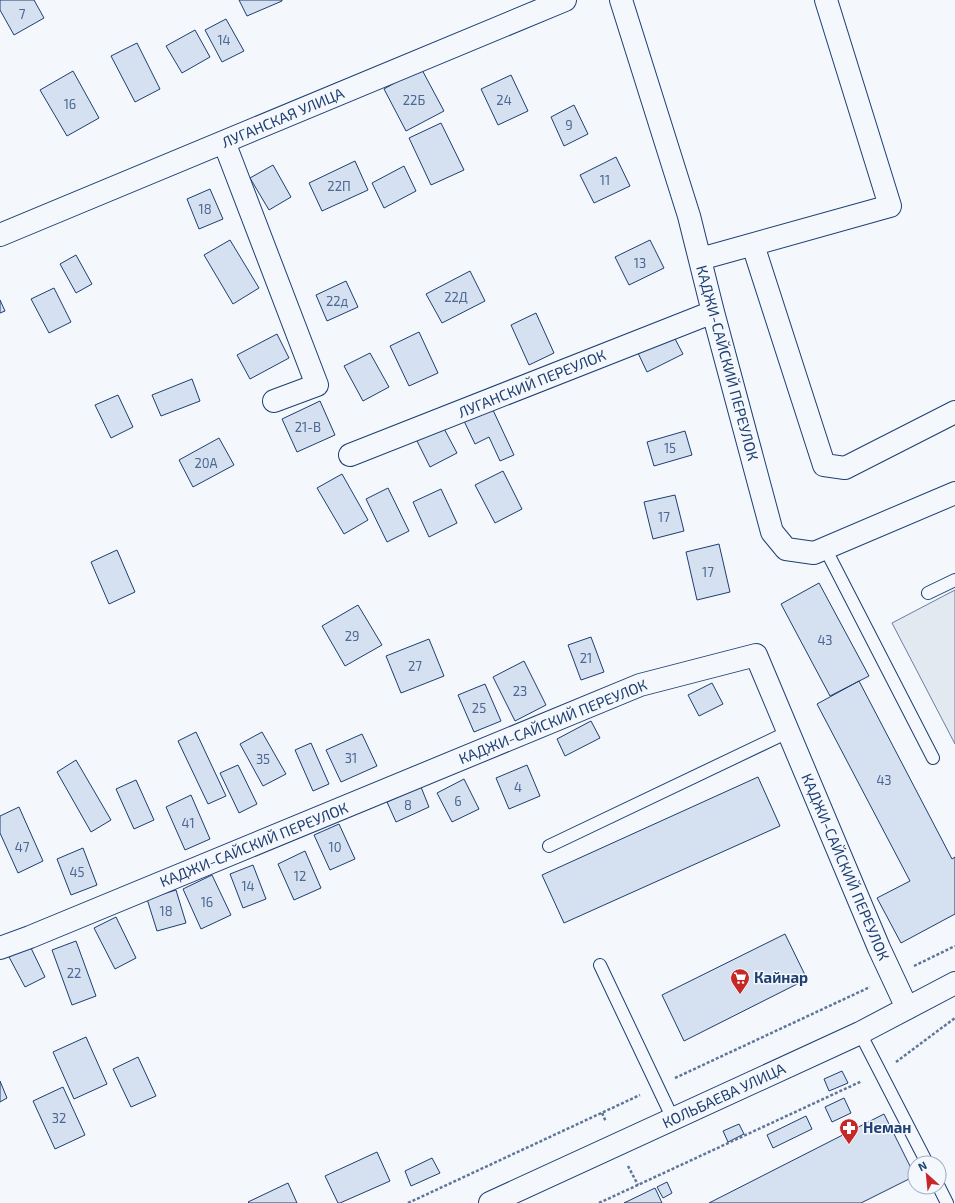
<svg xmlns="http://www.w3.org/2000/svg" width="955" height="1203" viewBox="0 0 955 1203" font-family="'Exo 2',sans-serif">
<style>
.green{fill:#e3e9f0;stroke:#687fa3}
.building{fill:#d5e0f0;stroke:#1d3f73}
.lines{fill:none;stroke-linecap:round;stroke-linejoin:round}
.service-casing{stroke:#1d3f73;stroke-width:14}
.minor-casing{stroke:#1d3f73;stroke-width:24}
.secondary-casing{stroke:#1d3f73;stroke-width:24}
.path{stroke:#5e769c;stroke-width:2.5;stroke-dasharray:3 2;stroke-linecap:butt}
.service{stroke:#f4f7fb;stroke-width:12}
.minor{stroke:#f4f7fb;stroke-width:22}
.secondary{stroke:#f4f7fb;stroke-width:22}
.labels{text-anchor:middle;stroke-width:3;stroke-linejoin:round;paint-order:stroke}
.number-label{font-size:13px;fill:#4b6792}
.street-label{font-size:15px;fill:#1d3f73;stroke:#f4f7fb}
.poi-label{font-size:15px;font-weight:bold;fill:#1d3f73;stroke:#f4f7fb;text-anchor:start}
</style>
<rect width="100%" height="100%" fill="#f4f7fb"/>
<path class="green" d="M 955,590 L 955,744 L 892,623 Z"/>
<path class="building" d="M 0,0 L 34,0 L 44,18 L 14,35 L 0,10 Z
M 239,0 L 282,0 L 282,1 L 247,16 Z
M 226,19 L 244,51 L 222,62 L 205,30 Z
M 195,30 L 210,57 L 182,73 L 166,46 Z
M 137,43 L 160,89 L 135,102 L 111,56 Z
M 421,68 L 444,111 L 406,131 L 384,89 Z
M 73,71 L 99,118 L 67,136 L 40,90 Z
M 511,75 L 528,111 L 498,125 L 481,89 Z
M 574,105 L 588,134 L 564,146 L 551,117 Z
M 441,123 L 464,170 L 431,185 L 409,138 Z
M 616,157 L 630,186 L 594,203 L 580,175 Z
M 355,161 L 368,190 L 322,211 L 309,183 Z
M 273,165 L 291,197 L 269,210 L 250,178 Z
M 404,166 L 416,191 L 384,208 L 372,183 Z
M 210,189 L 223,219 L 199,229 L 187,199 Z
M 230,240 L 259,288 L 233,304 L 204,255 Z
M 650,240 L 664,268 L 629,285 L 615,257 Z
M 76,255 L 92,284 L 76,293 L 60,264 Z
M 470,271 L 485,301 L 442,323 L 426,294 Z
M 346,281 L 358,307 L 327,321 L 316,295 Z
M 54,288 L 71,322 L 49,333 L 31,299 Z
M 0,300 L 5,311 L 0,313 Z
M 536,313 L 554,353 L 529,365 L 511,325 Z
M 419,332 L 438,373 L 409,386 L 390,346 Z
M 277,334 L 289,358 L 250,379 L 237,355 Z
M 673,335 L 683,354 L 647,372 L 638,353 Z
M 370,353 L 389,387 L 363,401 L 344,366 Z
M 192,379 L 200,401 L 161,416 L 152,395 Z
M 118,395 L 133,427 L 111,438 L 95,405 Z
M 320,401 L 335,435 L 297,452 L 282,419 Z
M 492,408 L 514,455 L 500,461 L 489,437 L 475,444 L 464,421 Z
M 440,421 L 457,453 L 430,467 L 414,435 Z
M 685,431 L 692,455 L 654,466 L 647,442 Z
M 219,438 L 234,465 L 193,487 L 179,460 Z
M 503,471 L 522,509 L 495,523 L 475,485 Z
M 342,474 L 368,520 L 344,534 L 317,488 Z
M 388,488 L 409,531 L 387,542 L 366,499 Z
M 441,489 L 457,523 L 429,537 L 413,502 Z
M 675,495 L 684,531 L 653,539 L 644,502 Z
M 719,544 L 730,592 L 697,600 L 686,552 Z
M 117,550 L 135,592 L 109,604 L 91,562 Z
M 819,583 L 869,676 L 830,696 L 781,604 Z
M 358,605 L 382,645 L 345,666 L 322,626 Z
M 591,637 L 604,672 L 581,680 L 568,645 Z
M 429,639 L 444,676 L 401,693 L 386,656 Z
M 524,661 L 546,705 L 515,721 L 493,677 Z
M 859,681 L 952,859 L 955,857 L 955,914 L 901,943 L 877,898 L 910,881 L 817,704 Z
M 712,683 L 723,704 L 699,716 L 688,695 Z
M 485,684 L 501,721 L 474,732 L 458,695 Z
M 591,721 L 600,738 L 565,756 L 557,739 Z
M 196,732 L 226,796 L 208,804 L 178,741 Z
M 262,732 L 286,774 L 263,786 L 240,744 Z
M 362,734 L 377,766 L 341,782 L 326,750 Z
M 311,743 L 329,784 L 313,791 L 295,750 Z
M 76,760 L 111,820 L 91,832 L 57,772 Z
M 238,765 L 257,804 L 239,813 L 220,773 Z
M 527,765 L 540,796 L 509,809 L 496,778 Z
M 758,777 L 780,826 L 564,923 L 542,875 Z
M 464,779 L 479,809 L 452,822 L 437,793 Z
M 136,780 L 154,820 L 134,829 L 116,789 Z
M 421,787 L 429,807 L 396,822 L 387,802 Z
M 191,795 L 210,839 L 185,850 L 166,807 Z
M 19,807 L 43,861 L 18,873 L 0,833 L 0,816 Z
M 339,824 L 355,859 L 330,870 L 314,835 Z
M 83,848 L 97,885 L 71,895 L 57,859 Z
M 305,851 L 321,888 L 294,900 L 278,864 Z
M 253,865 L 266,899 L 243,908 L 230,874 Z
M 212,875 L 231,915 L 201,929 L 183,889 Z
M 176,890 L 186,923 L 157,931 L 147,899 Z
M 116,917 L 136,958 L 115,969 L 94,928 Z
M 785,934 L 807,979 L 684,1041 L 662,995 Z
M 76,941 L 96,996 L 72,1005 L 52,950 Z
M 30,946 L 45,977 L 25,987 L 9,957 Z
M 86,1037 L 107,1084 L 74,1099 L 53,1052 Z
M 138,1057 L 156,1096 L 131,1107 L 113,1069 Z
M 842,1071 L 848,1083 L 829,1091 L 824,1079 Z
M 0,1081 L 7,1098 L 0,1102 Z
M 63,1087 L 85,1135 L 55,1149 L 33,1101 Z
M 844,1098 L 851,1113 L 832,1122 L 825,1107 Z
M 884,1114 L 915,1176 L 861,1203 L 709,1203 Z
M 806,1116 L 812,1129 L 773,1148 L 767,1135 Z
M 739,1124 L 744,1134 L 728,1142 L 723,1131 Z
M 377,1152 L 390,1181 L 340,1203 L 338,1203 L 325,1176 Z
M 432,1158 L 440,1173 L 411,1186 L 405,1171 Z
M 667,1182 L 672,1193 L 663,1198 L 657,1187 Z
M 288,1183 L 297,1203 L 249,1203 L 248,1202 Z
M 655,1188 L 662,1203 L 624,1203 Z"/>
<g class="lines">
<defs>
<path id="service" d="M 825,548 L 933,758
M 928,593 L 955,580
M 549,846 L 788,732
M 600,965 L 673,1119
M 860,1033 L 927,1163
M 939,1187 L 947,1203"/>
<path id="minor" d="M 621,0 L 689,216 L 713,312 L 772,532 L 786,549 L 814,553 L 955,493
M 224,142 L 317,385 L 274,401
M 0,235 L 565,0
M 753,245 L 824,465 L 845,468 L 955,412
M 700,259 L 890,206 L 826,0
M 350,455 L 713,312
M 0,948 L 30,937 L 640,685 L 756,655 L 879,948 L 907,1008"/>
<path id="secondary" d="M 490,1203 L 860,1033 L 955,983"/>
</defs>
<use href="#service" class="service-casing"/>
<use href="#minor" class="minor-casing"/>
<use href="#secondary" class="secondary-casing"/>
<path class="path" d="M 914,966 L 955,946
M 896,1062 L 955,1018
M 675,1078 L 870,987
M 602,1113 L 606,1122
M 628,1166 L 638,1185
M 408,1203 L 640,1095
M 599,1203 L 862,1081"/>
<use href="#service" class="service"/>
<use href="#minor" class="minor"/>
<use href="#secondary" class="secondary"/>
</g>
<defs>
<symbol id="supermarket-pin" viewBox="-11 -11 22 30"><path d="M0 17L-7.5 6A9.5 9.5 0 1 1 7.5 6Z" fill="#c62828" stroke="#f4f7fb"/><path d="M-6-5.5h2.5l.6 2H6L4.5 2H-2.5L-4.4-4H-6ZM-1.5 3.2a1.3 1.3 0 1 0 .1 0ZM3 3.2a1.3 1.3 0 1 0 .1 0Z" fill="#fff"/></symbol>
<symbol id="pharmacy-pin" viewBox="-11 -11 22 30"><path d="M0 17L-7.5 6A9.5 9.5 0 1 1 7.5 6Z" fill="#c62828" stroke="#f4f7fb"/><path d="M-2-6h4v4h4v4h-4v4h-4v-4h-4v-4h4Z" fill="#fff"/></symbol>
</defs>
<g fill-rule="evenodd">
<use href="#supermarket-pin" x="729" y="967" width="22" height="30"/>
<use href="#pharmacy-pin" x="838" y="1117" width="22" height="30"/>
</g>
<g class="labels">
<g class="number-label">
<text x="22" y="19">7</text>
<text x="224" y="45">14</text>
<text x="414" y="105">22Б</text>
<text x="504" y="105">24</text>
<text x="70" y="109">16</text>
<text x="569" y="130">9</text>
<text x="605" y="185">11</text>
<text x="339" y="191">22П</text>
<text x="205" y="214">18</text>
<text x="640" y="268">13</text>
<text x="456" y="302">22Д</text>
<text x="337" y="306">22д</text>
<text x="308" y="432">21-В</text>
<text x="670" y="453">15</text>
<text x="206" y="468">20А</text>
<text x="664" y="522">17</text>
<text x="708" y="577">17</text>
<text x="352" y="641">29</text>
<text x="825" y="645">43</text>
<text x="586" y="663">21</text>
<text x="415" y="671">27</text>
<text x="520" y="696">23</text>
<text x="479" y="713">25</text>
<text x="351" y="763">31</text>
<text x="263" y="764">35</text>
<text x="884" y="785">43</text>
<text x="518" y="792">4</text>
<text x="458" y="806">6</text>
<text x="408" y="810">8</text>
<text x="188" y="828">41</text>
<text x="22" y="852">47</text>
<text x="335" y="852">10</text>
<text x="77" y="877">45</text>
<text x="300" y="881">12</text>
<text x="248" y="891">14</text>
<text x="207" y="907">16</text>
<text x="166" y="916">18</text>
<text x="74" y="978">22</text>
<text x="59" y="1123">32</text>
</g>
<g class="street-label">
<text transform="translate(283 118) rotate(-23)" y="5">ЛУГАНСКАЯ УЛИЦА</text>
<text transform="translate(727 363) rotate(75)" y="5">КАДЖИ-САЙСКИЙ ПЕРЕУЛОК</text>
<text transform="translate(532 384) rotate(-22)" y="5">ЛУГАНСКИЙ ПЕРЕУЛОК</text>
<text transform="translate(553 722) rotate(-22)" y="5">КАДЖИ-САЙСКИЙ ПЕРЕУЛОК</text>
<text transform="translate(254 845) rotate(-22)" y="5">КАДЖИ-САЙСКИЙ ПЕРЕУЛОК</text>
<text transform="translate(845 867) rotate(67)" y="5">КАДЖИ-САЙСКИЙ ПЕРЕУЛОК</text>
<text transform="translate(724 1096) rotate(-25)" y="5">КОЛЬБАЕВА УЛИЦА</text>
</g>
<g class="poi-label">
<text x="754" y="983">Кайнар</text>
<text x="863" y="1133">Неман</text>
</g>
</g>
<g transform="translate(927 1175) rotate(333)"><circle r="19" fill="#f4f7fb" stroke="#9eadc5"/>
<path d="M0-3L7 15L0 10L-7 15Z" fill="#c62828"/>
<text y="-6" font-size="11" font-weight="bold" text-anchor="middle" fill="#1d3f73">N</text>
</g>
</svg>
